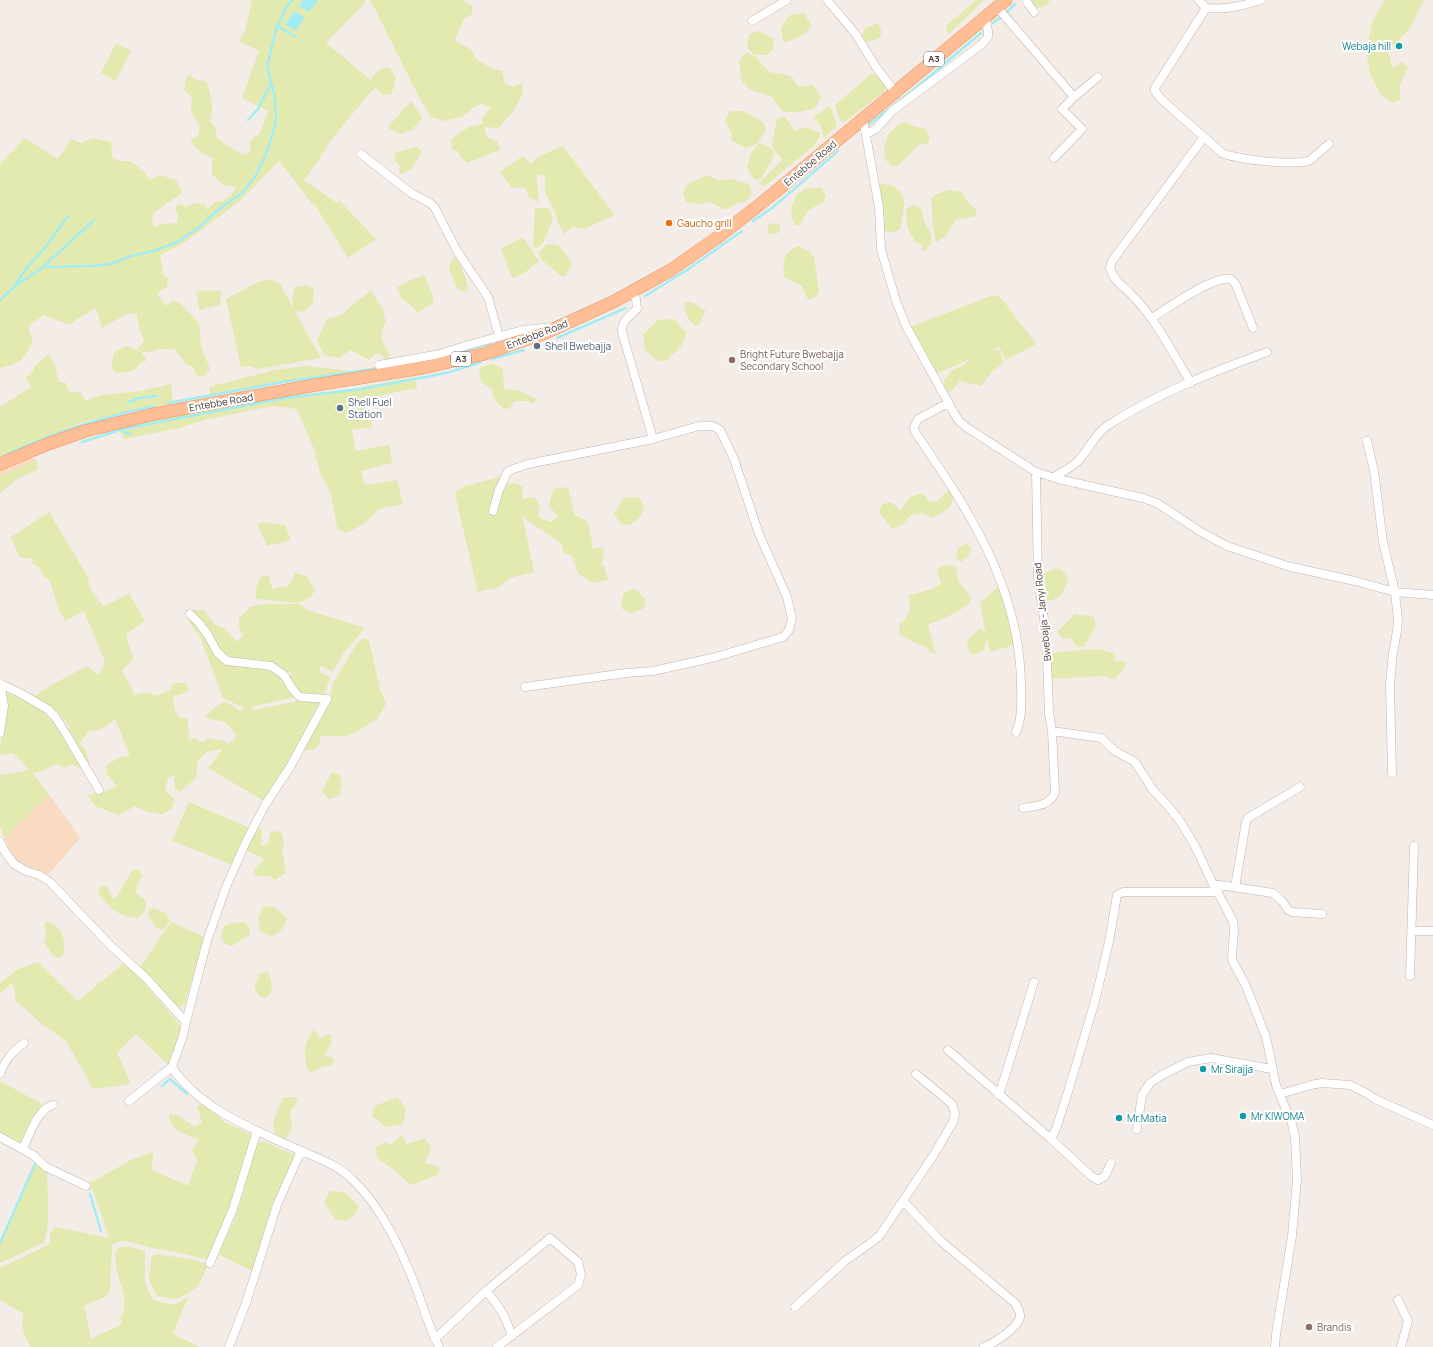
<svg xmlns="http://www.w3.org/2000/svg" width="1433" height="1347" viewBox="0 0 1433 1347" font-family="Manrope,sans-serif">
<style>
.green{fill:#e3eaaf}
.sand{fill:#f9dbc2}
.water{fill:#a2ecf2}
.lines{fill:none;stroke-linecap:round;stroke-linejoin:round}
.stream{stroke:#a2ecf2;stroke-width:2.5}
.minor-casing{stroke:#c3b4ad;stroke-width:9}
.primary-casing{stroke:#e79362;stroke-width:13}
.minor{stroke:#fff;stroke-width:8}
.primary{stroke:#ffbe96;stroke-width:12}
.culture-dot{fill:#0f9aa8;stroke:#fff;stroke-width:1.5}
.food-dot{fill:#e8710a;stroke:#fff;stroke-width:1.5}
.service-dot{fill:#5c6f8a;stroke:#fff;stroke-width:1.5}
.education-dot{fill:#8d6e63;stroke:#fff;stroke-width:1.5}
.labels{text-anchor:middle;stroke-width:4;stroke-linejoin:round;paint-order:stroke}
.shield{fill:#fff;stroke:#7f7672;stroke-width:1}
.shield-label{font-size:9px;font-weight:bold;fill:#483b36}
.culture-label{font-size:10px;fill:#0d838f;stroke:#fff;text-anchor:start}
.street-label{font-size:10px;fill:#483b36;stroke:#fff}
.food-label{font-size:10px;fill:#c56008;stroke:#fff;text-anchor:start}
.service-label{font-size:10px;fill:#4e5e75;stroke:#fff;text-anchor:start}
.education-label{font-size:10px;fill:#785e54;stroke:#fff;text-anchor:start}
</style>
<rect width="100%" height="100%" fill="#f4ece7"/>
<path class="green" d="M 252,0 L 303,0 L 299,6 L 309,12 L 318,0 L 364,0 L 365,3 L 326,43 L 372,81 L 372,77 L 382,68 L 390,68 L 396,78 L 394,87 L 391,94 L 383,95 L 375,87 L 330,141 L 318,161 L 304,180 L 337,203 L 339,200 L 376,239 L 348,258 L 315,205 L 312,204 L 299,186 L 279,161 L 240,201 L 182,244 L 160,255 L 164,276 L 168,278 L 167,287 L 157,293 L 161,300 L 166,306 L 171,301 L 179,302 L 199,323 L 201,346 L 210,369 L 204,376 L 197,376 L 193,367 L 187,365 L 174,349 L 158,349 L 150,352 L 141,352 L 146,358 L 146,361 L 140,363 C 134,374 126,372 115,373 C 110,365 112,360 115,351 L 127,346 L 140,351 L 138,348 L 144,341 L 138,323 L 137,314 L 128,313 L 102,328 L 96,308 L 77,319 L 70,325 L 43,315 L 28,327 L 33,341 C 24,360 20,364 0,368 L 0,164 L 25,138 L 58,159 L 71,139 L 81,143 L 93,138 L 111,142 L 112,156 L 118,161 L 131,161 L 146,174 L 149,180 L 160,175 L 176,180 L 182,193 L 153,213 L 152,221 L 154,227 L 162,224 L 177,223 L 178,215 L 175,209 L 178,204 L 187,207 L 194,203 L 205,205 L 206,210 L 217,201 L 222,202 L 231,195 L 236,187 L 223,185 L 212,174 L 212,164 L 214,158 L 203,154 L 190,141 L 192,139 L 198,136 L 200,127 L 191,111 L 192,98 L 184,90 L 186,78 L 190,75 L 197,80 L 206,81 C 211,92 214,110 210,121 L 215,127 L 217,138 L 239,153 L 246,155 L 251,151 L 249,142 L 256,135 L 259,135 L 268,111 L 242,98 L 259,51 L 239,41 L 245,31 Z
M 369,0 L 464,0 L 466,3 L 472,5 L 472,14 L 464,19 L 455,40 L 473,51 L 475,58 L 491,68 L 502,71 L 505,84 L 512,87 L 522,83 C 527,98 508,117 499,128 L 484,127 L 487,137 L 498,142 L 500,150 L 467,163 L 460,156 L 458,151 L 452,149 L 451,139 L 469,127 L 483,124 L 482,118 L 491,108 L 481,104 L 473,108 L 462,117 L 443,121 L 431,117 L 420,99 L 375,9 Z
M 976,0 L 985,0 L 981,3 L 949,34 L 946,30 L 947,25 Z
M 1031,0 L 1050,0 L 1047,5 L 1040,8 L 1031,6 Z
M 1385,0 L 1424,0 L 1411,26 L 1389,52 L 1392,68 L 1402,62 L 1408,67 L 1406,73 L 1400,84 L 1400,100 L 1393,103 L 1380,94 L 1370,74 L 1366,50 L 1373,20 Z
M 804,13 L 812,26 C 803,35 796,41 783,42 L 781,28 L 790,15 Z
M 878,23 L 881,29 L 881,36 L 876,40 L 866,42 L 862,36 L 865,28 Z
M 759,31 L 774,39 L 773,49 L 768,55 L 755,55 L 747,48 L 749,34 Z
M 116,43 L 131,51 L 116,81 L 101,73 Z
M 746,52 L 756,57 L 769,72 L 791,76 L 799,87 L 813,85 L 821,97 L 815,108 L 800,112 L 783,112 L 771,96 L 751,90 L 742,81 L 739,62 Z
M 871,74 L 878,74 L 888,85 L 884,92 L 843,123 L 839,119 L 835,105 Z
M 411,101 L 423,118 L 410,131 L 400,134 L 391,130 L 388,127 Z
M 830,106 L 837,126 L 824,138 L 820,125 L 813,117 Z
M 730,111 L 743,111 L 763,122 L 766,130 L 757,144 L 746,148 L 731,140 L 732,135 L 725,120 Z
M 785,117 L 795,131 L 806,127 L 821,133 L 815,145 L 765,186 L 763,186 L 759,183 L 782,160 L 772,147 L 777,118 Z
M 906,122 C 909,124 913,126 916,127 C 926,129 926,127 930,138 L 928,143 L 918,145 L 899,165 L 892,167 L 885,159 L 884,150 L 888,135 L 898,125 Z
M 759,143 L 769,147 L 774,153 C 773,161 765,171 761,179 L 756,180 L 751,175 L 747,167 L 751,153 Z
M 563,146 L 615,215 L 584,229 L 572,227 L 564,234 L 558,223 L 553,208 L 545,193 L 545,176 L 537,174 C 535,186 541,190 538,202 L 529,198 L 525,187 L 512,188 L 500,172 L 523,156 L 531,164 L 539,156 Z
M 416,147 L 422,151 L 412,169 L 399,175 L 400,166 L 394,159 L 396,152 Z
M 707,175 L 718,180 L 732,179 L 749,184 L 752,194 L 745,202 L 738,203 L 725,210 L 710,202 L 698,204 L 686,202 L 683,192 L 688,184 Z
M 881,184 C 912,186 904,208 900,230 L 894,232 L 884,231 L 881,227 L 885,220 L 878,186 Z
M 807,188 L 821,188 L 826,195 L 823,203 C 809,208 806,212 800,225 L 795,226 L 792,217 L 791,206 L 794,203 L 796,195 Z
M 950,190 L 961,192 L 970,205 L 976,209 L 976,216 L 956,220 L 945,237 L 936,242 C 932,228 933,214 931,199 L 936,194 Z
M 914,205 L 921,208 L 925,224 L 931,233 L 931,244 L 925,251 L 922,251 L 923,246 C 908,238 906,225 906,209 Z
M 535,208 L 549,208 L 553,220 L 543,243 L 538,248 L 533,246 Z
M 776,223 L 780,226 L 780,231 L 776,234 L 769,233 L 767,230 L 769,224 Z
M 523,237 L 539,261 L 523,274 L 512,278 L 501,249 Z
M 547,244 L 558,245 L 571,261 L 571,267 L 565,276 L 561,276 L 540,258 L 539,252 Z
M 797,246 L 807,250 L 814,257 L 819,291 L 816,297 L 809,300 L 807,298 L 802,286 L 784,277 C 783,259 782,256 797,246 Z
M 453,257 L 457,258 C 460,266 470,284 467,291 L 462,292 L 456,287 L 449,268 Z
M 425,275 L 433,298 L 434,303 L 417,313 L 412,306 L 401,298 L 397,287 L 411,280 Z
M 273,280 L 280,284 L 294,309 L 292,300 L 295,287 L 307,285 L 314,290 L 313,303 L 305,311 L 295,312 L 321,358 L 258,369 L 249,366 L 241,367 L 226,299 L 260,281 Z
M 204,290 L 221,291 L 220,305 L 199,310 L 196,292 Z
M 371,290 L 383,310 L 386,323 C 377,337 383,342 390,355 L 388,360 L 385,360 L 380,353 L 375,354 L 369,360 L 350,350 L 340,358 L 324,355 L 317,340 L 327,319 L 341,315 Z
M 991,296 L 998,296 L 1002,299 L 1036,344 L 1006,360 L 999,347 L 991,350 L 999,350 L 1002,356 L 1003,363 L 992,372 L 981,386 L 960,381 L 950,392 L 945,389 L 944,380 L 952,370 L 964,365 L 970,359 L 936,374 L 910,327 Z
M 684,301 L 694,303 L 706,311 L 698,326 C 687,323 685,311 684,301 Z
M 674,319 L 687,333 L 682,345 L 667,360 L 657,361 L 645,350 L 643,335 L 658,320 Z
M 49,354 L 55,366 L 59,382 L 66,383 L 69,393 L 80,392 L 86,401 L 101,395 L 140,391 L 171,384 L 173,403 L 104,417 L 77,424 L 0,460 L 0,407 L 31,387 L 25,377 L 30,375 L 36,365 Z
M 492,364 L 503,369 L 504,389 L 520,391 L 536,399 L 534,404 L 525,401 L 515,401 L 509,409 L 502,408 L 493,397 L 492,389 L 481,382 L 479,368 Z
M 306,366 L 351,371 L 210,395 L 209,387 L 274,370 Z
M 415,377 L 417,388 L 367,398 L 372,427 L 352,430 L 356,451 L 389,445 L 392,463 L 361,471 L 365,485 L 397,480 L 403,504 L 379,509 L 365,523 L 347,533 L 338,530 L 330,492 L 320,473 L 314,449 L 297,409 L 272,406 L 205,420 L 179,428 L 124,439 L 118,428 L 158,419 L 295,395 L 346,390 Z
M 37,460 L 38,470 L 17,479 L 0,493 L 0,475 Z
M 502,476 L 504,485 L 516,483 L 523,487 L 522,499 L 534,497 L 539,503 L 539,518 L 551,522 L 558,516 L 555,512 L 549,508 L 550,500 L 554,489 L 568,487 L 574,514 L 588,522 L 592,543 L 591,549 L 599,547 L 604,550 L 603,559 L 601,565 L 604,566 L 608,580 L 592,583 L 578,573 L 572,556 L 564,553 L 561,543 L 528,521 L 522,514 L 534,572 L 510,578 L 497,588 L 485,590 L 478,593 L 455,494 L 458,490 L 463,487 Z
M 949,490 L 953,494 L 954,498 L 948,509 L 932,518 L 923,513 L 911,515 L 902,525 L 892,529 L 879,512 L 882,504 L 892,502 L 900,511 L 910,497 L 922,493 L 930,502 L 936,502 Z
M 624,497 L 640,498 L 644,506 L 641,516 L 630,525 L 621,524 L 614,514 Z
M 49,512 L 88,577 L 90,589 L 104,607 L 129,593 L 145,621 L 126,634 L 133,659 L 122,670 L 135,695 L 147,692 L 157,696 L 170,690 L 174,683 L 185,683 L 189,689 L 186,693 L 173,696 L 175,710 L 180,719 L 183,718 L 187,718 L 189,733 L 188,741 L 196,738 L 202,743 L 208,738 C 214,740 221,740 227,742 L 227,746 L 237,736 L 225,722 L 205,718 L 210,711 L 224,701 L 241,711 L 244,708 L 223,698 L 200,637 L 189,622 L 186,610 L 204,610 L 214,624 L 224,628 L 237,642 L 243,635 L 239,628 L 239,619 L 250,607 L 262,604 L 299,604 L 310,611 L 365,628 L 343,654 L 332,672 L 321,665 L 319,672 L 330,677 L 325,693 L 320,696 L 302,695 L 288,676 L 292,674 L 289,671 L 284,673 L 282,677 L 297,697 L 251,707 L 254,710 L 303,700 L 329,703 L 333,683 L 354,648 L 360,640 L 365,638 L 369,641 L 380,689 L 386,704 L 377,719 L 361,729 L 346,736 L 319,736 L 321,741 L 315,749 L 305,750 L 300,742 L 286,769 L 264,801 L 208,768 L 223,749 L 207,752 L 198,760 L 196,778 L 180,792 L 175,789 L 174,775 L 168,778 L 165,790 L 175,800 L 172,809 L 161,815 L 146,811 L 135,806 L 119,815 L 95,806 L 88,796 L 94,793 L 101,793 L 117,786 L 106,773 L 107,765 L 120,757 L 130,756 L 115,719 C 108,726 99,732 89,731 L 80,743 L 87,753 L 90,764 L 86,771 L 71,764 L 64,768 L 58,764 L 33,774 L 49,794 L 4,838 L 0,825 L 0,775 L 29,770 L 13,753 L 0,755 L 0,747 L 4,725 L 3,691 L 37,706 L 53,722 L 67,741 L 69,726 C 58,710 51,704 32,698 L 55,683 L 87,666 L 97,675 L 100,673 L 105,662 L 84,611 L 65,621 L 58,607 L 50,581 L 43,576 L 40,568 L 32,563 L 33,558 L 20,558 L 11,537 Z
M 265,522 L 285,525 L 291,540 L 267,546 L 257,524 Z
M 967,543 L 971,549 L 968,556 L 961,562 L 956,558 L 958,548 Z
M 943,565 L 956,566 L 958,581 L 972,599 C 965,611 941,619 928,625 L 936,654 L 931,653 L 924,645 L 915,643 L 900,634 L 899,624 C 912,615 910,610 909,595 L 933,589 L 941,584 L 937,570 Z
M 1059,568 L 1068,577 C 1064,592 1062,600 1045,601 L 1042,586 L 1043,573 Z
M 295,573 L 307,576 L 315,590 L 310,598 L 298,603 L 256,599 L 256,588 L 261,575 L 269,576 L 272,589 L 282,586 L 288,587 Z
M 1000,585 L 1015,645 L 990,652 L 987,638 L 984,650 L 974,655 L 969,652 L 967,640 L 981,628 L 986,635 L 980,603 Z
M 633,588 L 645,598 L 645,606 L 641,610 L 629,613 L 621,608 L 623,594 Z
M 1075,614 L 1094,617 L 1096,626 L 1084,647 L 1077,647 L 1071,638 L 1061,638 L 1058,631 Z
M 1095,649 L 1115,653 L 1115,661 L 1124,661 L 1126,665 L 1124,669 L 1115,679 L 1109,679 L 1107,676 L 1051,679 L 1050,653 Z
M 332,772 L 340,774 L 342,785 L 339,796 L 329,799 L 322,791 Z
M 189,802 L 250,828 L 258,826 L 262,830 L 261,846 L 268,844 L 271,831 L 281,832 L 284,843 L 282,850 L 286,873 L 275,880 L 269,876 L 257,876 L 253,872 L 264,859 L 249,852 L 244,843 L 233,865 L 172,841 Z
M 132,870 L 139,870 L 143,876 L 138,883 L 136,893 L 145,900 L 146,910 L 138,918 C 117,916 111,909 98,893 L 100,886 L 107,886 L 113,899 L 118,895 Z
M 264,906 L 274,907 L 287,918 L 284,927 L 275,935 L 269,936 L 260,931 L 258,917 Z
M 150,908 C 159,909 167,912 170,921 L 163,930 L 156,928 L 148,915 Z
M 47,921 C 63,927 65,939 64,955 L 59,959 L 52,954 L 44,943 L 46,936 L 44,925 Z
M 171,922 L 205,937 L 185,1003 L 181,1007 L 173,1005 L 140,967 Z
M 237,922 L 246,922 L 250,930 L 249,935 L 232,946 L 225,944 L 221,937 L 224,926 Z
M 38,962 L 78,1001 L 125,962 C 139,974 149,990 162,1004 C 169,1013 177,1019 181,1029 L 169,1066 L 136,1034 L 117,1053 L 131,1084 L 93,1089 L 66,1041 L 38,1021 L 27,1010 L 15,1001 L 15,990 L 12,983 L 0,994 L 0,983 L 18,969 Z
M 268,972 C 272,982 275,991 265,998 L 259,996 L 254,987 L 261,973 Z
M 314,1029 L 320,1039 L 328,1034 L 332,1036 L 331,1043 L 324,1057 L 331,1056 L 334,1061 L 332,1065 L 322,1067 L 313,1072 L 308,1071 C 303,1052 303,1046 314,1029 Z
M 0,1081 L 42,1104 L 22,1143 L 0,1132 Z
M 283,1097 L 296,1097 L 298,1101 L 290,1112 C 292,1123 293,1131 285,1140 L 275,1134 L 273,1122 Z
M 397,1097 L 406,1108 L 403,1124 L 386,1127 L 372,1116 L 375,1106 Z
M 200,1104 L 206,1106 L 226,1123 L 250,1134 L 251,1138 L 243,1171 L 210,1260 L 171,1251 L 152,1248 L 131,1242 L 119,1241 L 112,1245 L 110,1291 L 107,1296 L 84,1306 L 91,1339 L 122,1324 L 120,1317 C 132,1304 118,1281 116,1266 C 115,1261 116,1256 116,1251 L 120,1247 L 131,1247 L 145,1251 L 145,1283 L 153,1300 L 174,1305 L 188,1297 L 173,1334 L 200,1347 L 30,1347 C 25,1336 19,1326 24,1314 L 0,1300 L 0,1268 L 50,1244 L 50,1233 L 56,1227 L 109,1238 L 90,1183 L 131,1160 L 153,1152 L 152,1170 L 188,1186 L 197,1160 L 192,1151 L 199,1139 C 185,1134 170,1131 169,1114 L 177,1115 L 195,1127 L 202,1122 L 197,1107 Z
M 402,1135 L 407,1144 L 425,1138 L 431,1148 L 425,1163 L 440,1167 L 438,1175 L 411,1185 L 393,1169 L 377,1158 L 376,1147 L 385,1142 L 390,1145 Z
M 263,1141 L 297,1156 L 254,1272 L 218,1254 L 235,1219 L 256,1147 L 259,1142 Z
M 37,1163 L 47,1171 C 47,1185 51,1234 43,1243 L 0,1263 L 0,1243 L 35,1164 Z
M 330,1191 L 344,1192 L 359,1206 L 354,1215 L 346,1221 L 335,1219 L 324,1202 Z
M 154,1254 L 191,1259 L 208,1264 L 199,1285 L 188,1294 L 175,1299 L 157,1296 L 149,1280 L 151,1260 Z"/>
<path class="sand" d="M 28,457 L 37,460 L 0,475 L 0,470 Z
M 49,794 L 80,838 L 49,874 L 21,864 L 13,857 L 4,838 Z"/>
<path class="water" d="M 303,0 L 318,0 L 309,12 L 299,6 Z
M 294,11 L 305,17 L 296,31 L 285,25 Z"/>
<g class="lines">
<path class="stream" d="M 993,23 L 1005,14 L 1015,4
M 277,26 L 296,37
M 248,120 L 258,109 L 271,84
M 867,126 L 912,91 L 981,33
M 753,221 L 772,208 L 838,151
M 43,267 L 91,266 L 111,264 L 131,256 L 154,251 L 179,241 L 198,228 L 218,210 L 243,192 L 255,177 L 266,154 L 276,123 L 275,97 L 267,66 L 277,26 L 286,8 L 292,0
M 15,285 L 26,269 L 47,245 L 68,216
M 645,296 L 687,270 L 742,231
M 0,300 L 14,287 L 43,267 L 94,220
M 557,338 L 626,308
M 454,354 L 491,343
M 492,359 L 524,350
M 129,402 L 139,398 L 157,396
M 168,403 L 289,381 L 380,368
M 123,429 L 285,398 L 361,389 L 426,377 L 450,372 L 481,362
M 82,442 L 123,429 L 125,433 L 130,433
M 4,456 C 52,433 102,417 154,406
M 162,1086 L 170,1079 L 187,1094
M 90,1194 L 101,1231
M 0,1243 L 35,1164 L 37,1163 L 39,1164"/>
<defs>
<path id="minor" d="M 827,0 L 855,33 L 876,67 L 895,92
M 1199,0 L 1206,8 L 1155,88 L 1155,91 L 1161,99 L 1222,153 C 1239,160 1283,164 1303,162 L 1309,161 L 1329,144
M 1027,2 L 1034,12
M 997,7 L 1074,97 L 1098,77
M 1206,8 C 1225,10 1242,6 1261,0
M 752,21 L 787,0
M 863,119 L 879,207 L 881,249 L 896,301 L 906,326 L 954,413 L 959,421 L 966,427 L 1036,472 L 1058,479 L 1143,498 L 1157,503 L 1201,532 L 1227,546 L 1287,566 L 1355,581 L 1395,592 L 1433,595
M 866,134 L 876,129 L 892,111 L 981,45 L 988,37 L 988,31 L 985,17
M 361,154 L 411,193 L 430,203 L 435,208 L 457,251 L 488,297 L 499,336
M 1054,158 L 1082,129 L 1062,109 L 1074,97
M 1152,318 C 1166,309 1214,275 1230,279 C 1233,280 1234,282 1236,285 L 1253,328
M 379,365 L 440,354 L 465,346 L 523,330 L 553,327
M 1191,383 C 1172,352 1156,319 1130,293 C 1122,285 1112,279 1110,267 L 1112,261 L 1204,137
M 948,403 L 918,419 L 914,427 L 915,432 C 968,509 1020,587 1021,684 C 1021,701 1023,716 1016,732
M 1367,441 L 1374,471 L 1383,542 L 1395,592 L 1398,620 L 1397,631 L 1393,653 L 1390,684 L 1392,773
M 1036,472 L 1038,578 L 1046,632 L 1049,713 L 1052,731 L 1101,738 L 1115,751 L 1135,762 L 1153,790 L 1168,806 L 1180,821 L 1195,846 L 1213,884 L 1233,921 L 1234,930 L 1232,957 L 1233,962 L 1246,986 L 1266,1037 L 1276,1085 L 1292,1124 L 1295,1137 L 1297,1180 L 1292,1236 L 1276,1334 L 1275,1347
M 1053,477 C 1061,473 1071,468 1078,461 C 1089,450 1094,435 1107,426 C 1156,394 1212,372 1267,352
M 493,511 L 499,490 L 508,471 L 528,464 L 653,439 L 622,332 C 621,321 630,316 637,309 L 636,299 L 632,292
M 190,614 L 199,623 L 208,635 L 217,652 L 227,661 L 271,666 L 284,675 L 293,690 L 300,697 L 327,699
M 0,683 L 4,706 L 0,733
M 1,684 L 20,693 L 49,710 L 56,718 L 66,734 L 99,790
M 525,687 L 626,673 L 653,671 L 712,658 L 783,637 L 789,630 L 792,619 L 787,597 L 759,534 L 734,459 L 720,430 L 713,426 L 699,426 L 653,439
M 1023,808 C 1036,806 1050,806 1055,792 L 1052,731
M 0,842 L 5,852 L 14,864 L 26,871 L 39,875 L 50,882 L 110,945 L 146,978 L 186,1022 L 183,1036 L 172,1067 C 199,1109 255,1130 299,1150 C 320,1159 338,1165 354,1181 C 382,1208 401,1250 415,1285 C 423,1306 429,1327 439,1347
M 1213,884 L 1273,893 L 1283,902 L 1288,910 L 1292,912 L 1322,914
M 1235,887 L 1246,822 L 1248,818 L 1300,787
M 1412,931 L 1433,931
M 1410,976 L 1414,846
M 186,1022 L 207,941 L 226,887 L 245,844 L 265,805 L 290,767 L 327,699
M 948,1050 L 1051,1139 L 1056,1129 L 1067,1095 L 1095,1001 L 1109,942 L 1117,895 L 1123,892 L 1218,892
M 0,1074 C 5,1060 12,1052 24,1043
M 1280,1094 L 1311,1085 L 1322,1083 L 1350,1085 L 1366,1093 L 1375,1099 L 1433,1125
M 999,1095 L 1007,1070 L 1034,982
M 129,1101 L 172,1067
M 1137,1129 L 1142,1095 L 1150,1083 L 1162,1075 L 1188,1062 L 1211,1058 L 1272,1069
M 0,1137 L 33,1155 L 46,1167 L 86,1186
M 1051,1139 L 1091,1176 L 1098,1180 L 1105,1176 L 1111,1163
M 23,1148 C 29,1136 38,1108 53,1105
M 903,1201 L 942,1242 L 1015,1303 C 1017,1307 1021,1312 1020,1317 C 1018,1328 994,1343 984,1347
M 210,1263 L 233,1209 L 257,1131
M 486,1291 C 500,1307 505,1316 512,1336
M 1398,1300 L 1408,1321 L 1401,1347
M 795,1307 L 845,1261 L 872,1242 L 880,1235 L 933,1156 L 953,1122 L 955,1114 L 952,1104 L 916,1074
M 435,1339 L 486,1291 L 550,1238 L 578,1262 L 581,1275 L 578,1285 L 497,1347
M 229,1347 L 246,1303 L 277,1205 L 301,1151"/>
<path id="primary" d="M 0,464 L 48,444 L 85,431 L 154,414 L 315,385 L 422,368 L 484,354 L 545,333 L 613,302 L 671,270 L 721,235 L 774,193 L 1006,0"/>
</defs>
<use href="#minor" class="minor-casing"/>
<use href="#primary" class="primary-casing"/>
<use href="#minor" class="minor"/>
<use href="#primary" class="primary"/>
</g>
<g class="culture-dot">
<circle cx="1399" cy="46" r="4"/>
<circle cx="1203" cy="1069" r="4"/>
<circle cx="1243" cy="1116" r="4"/>
<circle cx="1119" cy="1118" r="4"/>
</g>
<circle class="food-dot" cx="669" cy="223" r="4"/>
<g class="service-dot">
<circle cx="537" cy="346" r="4"/>
<circle cx="340" cy="408" r="4"/>
</g>
<g class="education-dot">
<circle cx="732" cy="360" r="4"/>
<circle cx="1309" cy="1327" r="4"/>
</g>
<g class="labels">
<g class="shield">
<rect x="924" y="52" width="20" height="14" rx="3"/>
<rect x="451" y="352" width="20" height="14" rx="3"/>
</g>
<g class="shield-label">
<text x="934" y="62">A3</text>
<text x="461" y="362">A3</text>
</g>
<g class="culture-label">
<text x="1391" y="50" text-anchor="end">Webaja hill</text>
<text x="1211" y="1073">Mr Sirajja</text>
<text x="1251" y="1120">Mr KIWOMA</text>
<text x="1127" y="1122">Mr.Matia</text>
</g>
<g class="street-label">
<text transform="translate(810 163) rotate(-40)" y="4">Entebbe Road</text>
<text transform="translate(537 334) rotate(-21)" y="4">Entebbe Road</text>
<text transform="translate(221 402) rotate(-10)" y="4">Entebbe Road</text>
<text transform="translate(1042 612) rotate(-96)" y="4">Bwebajja - Janyi Road</text>
</g>
<g class="food-label">
<text x="677" y="227">Gaucho grill</text>
</g>
<g class="service-label">
<text x="545" y="350">Shell Bwebajja</text>
<text x="348" y="406">Shell Fuel<tspan x="348" dy="12">Station</tspan></text>
</g>
<g class="education-label">
<text x="740" y="358">Bright Future Bwebajja<tspan x="740" dy="12">Secondary School</tspan></text>
<text x="1317" y="1331">Brandis</text>
</g>
</g>
</svg>
